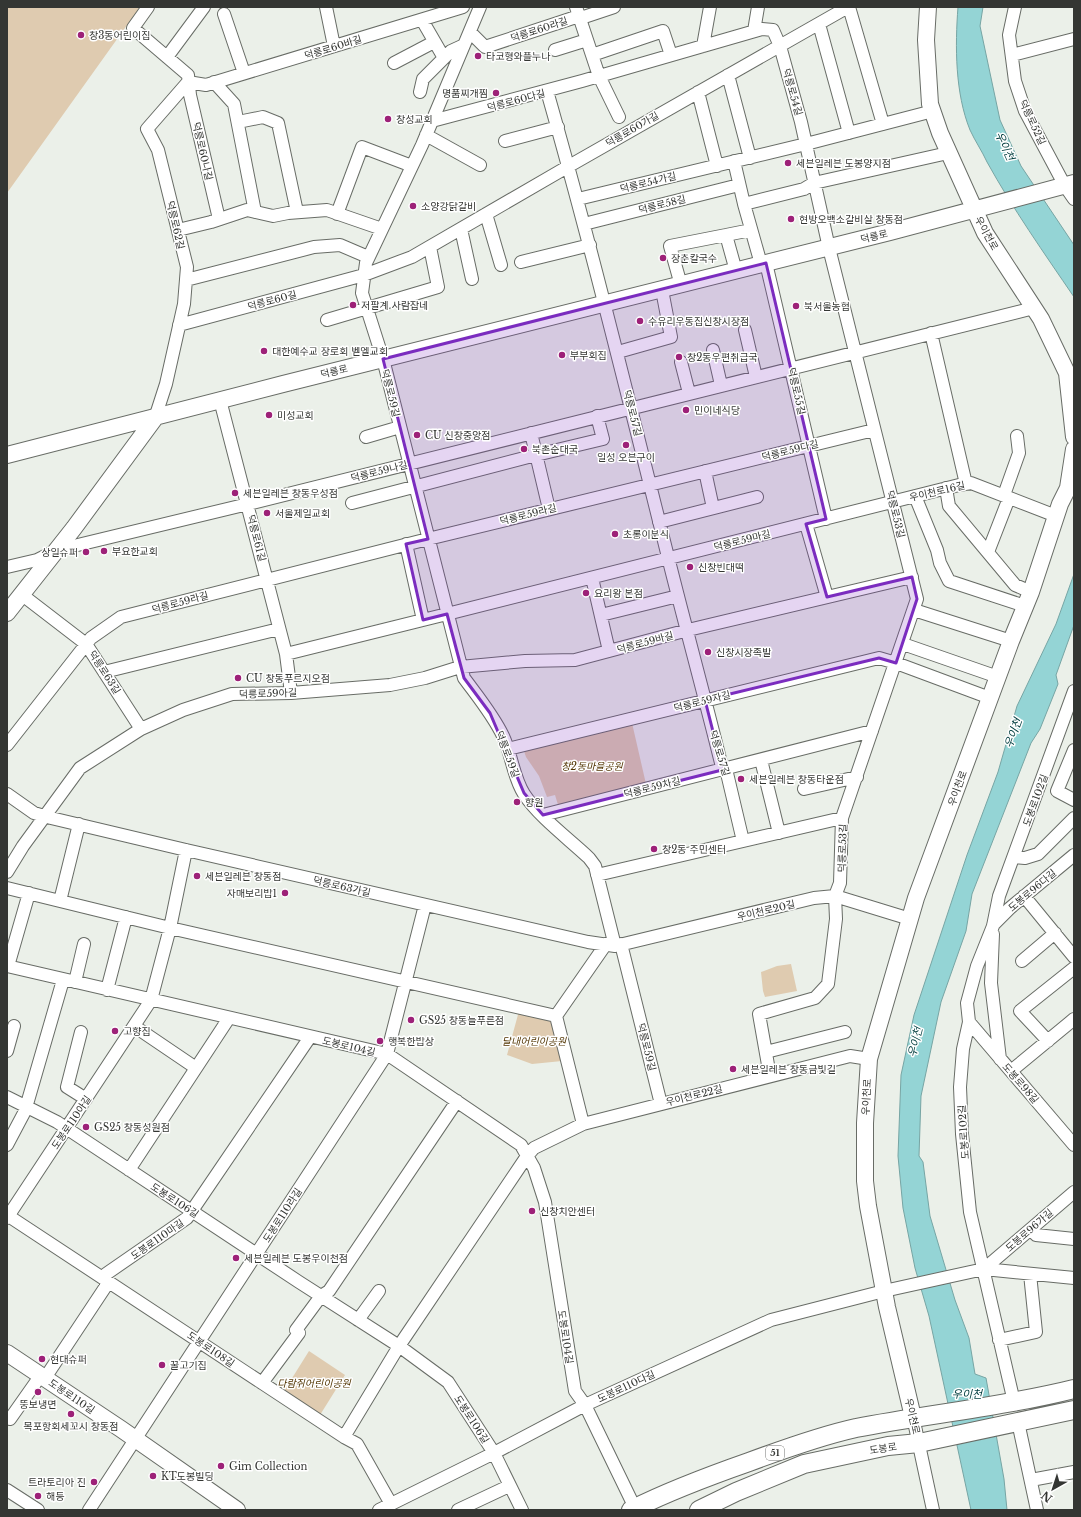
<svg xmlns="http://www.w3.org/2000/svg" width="1081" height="1517" viewBox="0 0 1081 1517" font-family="'Libre Baskerville','Noto Sans KR',serif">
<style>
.green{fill:#dfcbb0}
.water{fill:#94d4d5;stroke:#77a5a4}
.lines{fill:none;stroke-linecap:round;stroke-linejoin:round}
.street-casing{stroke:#686c66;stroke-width:14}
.secondary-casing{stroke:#686c66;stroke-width:18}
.primary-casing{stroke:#686c66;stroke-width:20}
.street{stroke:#fff;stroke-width:12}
.secondary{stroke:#fff;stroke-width:16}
.primary{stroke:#fff;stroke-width:18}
.marked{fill:#7b2cbf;fill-opacity:0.2;stroke:#7b2cbf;stroke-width:3;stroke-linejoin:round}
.poi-dot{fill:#9d2178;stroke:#fff;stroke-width:1.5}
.labels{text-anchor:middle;stroke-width:3;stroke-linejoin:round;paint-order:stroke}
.shield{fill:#fff;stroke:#717270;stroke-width:1}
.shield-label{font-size:9px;font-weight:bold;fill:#343633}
.street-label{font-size:10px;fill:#343633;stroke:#fff}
.poi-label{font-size:10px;fill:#343633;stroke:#fff;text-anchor:start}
.park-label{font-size:10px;font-style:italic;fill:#513400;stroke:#fff}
.water-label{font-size:11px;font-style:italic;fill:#003d3e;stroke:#fff}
</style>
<rect width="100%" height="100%" fill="#ebf0e9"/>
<path class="green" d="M 7,7 L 140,7 L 7,193 Z
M 632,723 L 646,784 L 559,808 L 555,795 L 547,797 L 539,776 L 526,757 L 524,751 Z
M 791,964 L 797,991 L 765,997 L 763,991 L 761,972 L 777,966 Z
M 519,1011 L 552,1018 L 562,1061 L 532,1064 L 507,1055 Z
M 309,1351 L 345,1375 L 320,1415 L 284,1391 Z"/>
<path class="water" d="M 958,7 L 983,7 L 980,26 L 1000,120 L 1021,166 L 1074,245 L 1074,297 C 1044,253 1013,209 987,162 C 982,151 975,141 970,130 C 955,93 955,46 958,7 Z
M 1074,574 L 1074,625 L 1056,675 L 1058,684 L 1040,729 L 1031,743 L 972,894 L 966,931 L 941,1002 L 921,1096 L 919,1156 L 923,1162 L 930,1216 L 955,1300 L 969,1338 L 975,1374 L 986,1378 L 1004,1479 L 1007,1510 L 971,1510 L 929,1316 L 915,1268 L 903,1208 L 898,1156 L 901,1075 L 914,1015 L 967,855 L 998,772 L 1017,706 L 1056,624 Z"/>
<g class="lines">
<defs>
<path id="street" d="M 148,7 L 133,28 L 188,75 L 190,95 L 219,219
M 326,7 L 334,46
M 480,7 L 422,145 L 366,263 L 362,293 L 383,359 L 464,678 C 478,697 493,715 503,736 C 512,755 513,777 524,794 C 539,817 569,839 589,858 L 595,866 L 615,946
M 576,7 L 599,76 L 619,117
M 849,7 L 883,124
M 1015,7 L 1009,35 L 1015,81 L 1025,111 L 1065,186 L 1074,199
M 224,14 L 244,73
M 422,20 L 444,58
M 819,24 L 849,133
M 754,31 L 758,7
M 470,32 L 485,47 L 576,17 L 584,17 L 614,7
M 703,46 L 710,7
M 555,50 L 587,40
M 592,55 L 663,31 L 671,55
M 1012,55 L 1074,39
M 167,57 L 204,7
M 394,63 L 434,42
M 728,75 L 750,158
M 188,82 L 206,85 L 463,7
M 214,82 L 234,104 L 255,212
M 547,91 C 591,245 629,401 668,557 C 685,625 704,694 721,763 L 726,769 L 743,841
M 420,92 L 423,79 L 451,51 L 464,45
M 698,92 L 717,166
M 432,121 L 582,81 L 762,29 L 773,30 L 780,46 L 801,122 L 829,248 L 917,599 L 842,818 L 840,883 L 835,896 L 836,919 L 828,984 L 815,998 L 759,1014 L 770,1076
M 238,122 L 263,117 L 278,123 L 297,212
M 426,135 L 480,165
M 505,141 L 558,127
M 734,161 L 744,204 L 761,264
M 578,199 L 806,144 L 933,111
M 744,204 L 804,189 L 814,183 L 948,153
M 337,214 L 362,147 L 412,166
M 486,214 L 501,265
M 584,224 L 739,185
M 461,229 L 472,279
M 178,230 L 211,222 L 247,210 L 273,216 L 288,213 L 327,210 L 382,229
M 726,235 L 751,230
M 521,262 L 590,245
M 766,263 L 826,519
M 186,280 L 314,247 L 340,245 L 368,257
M 681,285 L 670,246 L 726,235 L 736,271
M 327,320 L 438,287 L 430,247
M 179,325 L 364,275 L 412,257 L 569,166 L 848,7
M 745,330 L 756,377
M 931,333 L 966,484
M 713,350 L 721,385
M 618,352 L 671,337 L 662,290
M 681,362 L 689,393
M 220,400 L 286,654 L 291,693
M 155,418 L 166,384 L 184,304 L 187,267 L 158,150 L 147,129 L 188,82
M 531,433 L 549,509
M 366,437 L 400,427
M 705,471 L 713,508
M 946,488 L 949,506 L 1015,585 L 1031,592
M 1004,495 L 1019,453 L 1017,436
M 915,496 L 937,550 L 940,563 L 949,581 L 1025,606
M 352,503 L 536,455 L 603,439 L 597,416
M 659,522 L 757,497
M 806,524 L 827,597
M 406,544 L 423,620
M 988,552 L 1009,498
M 7,567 L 37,560 L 57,550 L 248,504 L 1034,308
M 592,578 L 609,651
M 21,594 L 86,644 L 141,729
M 914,610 L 1011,641
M 601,615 L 678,596
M 903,644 L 998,677
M 286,654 L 447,614 L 959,485 L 971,483 L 1056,516
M 104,672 L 279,629
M 7,745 L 91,638 L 121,617 L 428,539 L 874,430
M 508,749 L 879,658 L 896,663 L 990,698
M 1074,750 L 1057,791 L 1074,800
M 761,760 L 779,833
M 804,789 L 857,777
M 7,794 L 34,813 L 51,818 L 186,850 L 588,942 L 615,946 L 814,898 L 835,896 L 910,919
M 543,815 L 872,731
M 1014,857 L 1025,858 L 1038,854 L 1074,818
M 7,872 L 23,846 L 80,768 L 141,729 L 183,710 L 232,694 L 291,693 L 390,685 L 425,678 L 460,667 L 525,661 L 575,660 L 688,630 L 912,577
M 597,875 L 842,818
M 7,888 L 170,928 L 556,1016
M 1024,896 L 1074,957
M 60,901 L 79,824
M 993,925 L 1010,908 L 1074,855
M 993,934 L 991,983 L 1000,1059
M 621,944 L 661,1104
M 1022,961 L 1055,933
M 7,966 L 387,1054 L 521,1145 L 534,1168 L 545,1202 L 575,1391 L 585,1405 L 635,1508
M 8,966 L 29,893
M 75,982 L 84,944
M 107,990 L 126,917
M 556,1016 L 583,1124
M 556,1016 L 606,944
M 969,1022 L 1074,1145
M 134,1026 L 196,1068
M 81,1032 L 67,1087 L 86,1099
M 1048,1041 L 1020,1011 L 1074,968
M 7,1051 L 14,1026
M 766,1052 L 845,1032
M 1011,1071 L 1074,1019
M 7,1097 L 57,1122 L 299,1282 L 399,1346 L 448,1382 L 494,1453 L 522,1510
M 7,1145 L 25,1111 L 63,980
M 129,1170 L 229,1018
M 7,1215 L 344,1437 L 357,1444 L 391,1504
M 7,1218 L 151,1000 L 170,928 L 186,850
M 1036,1235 L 1074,1239
M 984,1269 L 1074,1192
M 358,1320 L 379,1291
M 999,1340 L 1036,1332 L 1030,1274
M 45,1378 L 106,1286 L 106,1274 L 187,1218 L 310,1037
M 262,1383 L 299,1333 L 296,1330 L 321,1296 L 329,1291 L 457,1101
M 1014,1402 L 970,1212 L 962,1134 L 960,1087 L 963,1049 L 969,1022 L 967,1003 L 977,966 L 993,926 L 999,896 L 1074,691
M 913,1417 L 933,1510
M 10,1419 L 41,1375
M 1018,1422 L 1037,1510
M 344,1437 L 399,1346 L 527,1156 L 534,1148 L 583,1124 L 850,1056 L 869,1059
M 1031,1480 L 1074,1472
M 7,1490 L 38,1510
M 89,1510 L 387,1054 L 425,905
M 379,1510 L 494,1453 L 585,1405 L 771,1320 L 884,1291 L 984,1269 L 1074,1278
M 458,1510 L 509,1486"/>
<path id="secondary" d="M 928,7 L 926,40 L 930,104 L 940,133 L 985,233 L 1041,319 L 1067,373 L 1074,437
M 7,455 L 283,384 L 890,232 L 1074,183
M 7,613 L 74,528 L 155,418
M 7,1353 L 121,1429 L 237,1510
M 913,1417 L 887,1307 L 868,1206 L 865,1181 L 865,1123 L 869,1059 L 916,898 L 1011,641 L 1031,592 L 1060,504 L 1068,488 L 1074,449"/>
<path id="primary" d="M 631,1510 C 669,1491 709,1476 749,1462 C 784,1449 820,1436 856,1428 C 929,1414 1002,1407 1074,1389
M 699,1510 L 736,1492 L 804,1464 L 888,1446 L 919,1443 L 1074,1410"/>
</defs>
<use href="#street" class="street-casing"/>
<use href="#secondary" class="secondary-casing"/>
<use href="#primary" class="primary-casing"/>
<use href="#street" class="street"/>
<use href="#secondary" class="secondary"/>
<use href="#primary" class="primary"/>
</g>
<path class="marked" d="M 766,263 L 826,519 L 806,524 L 827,597 L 912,577 L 917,599 L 896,663 L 879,658 L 705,700 L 721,763 L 726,769 L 543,815 L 524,793 L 490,713 L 464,678 L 447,614 L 423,620 L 406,544 L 428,539 L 383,359 Z"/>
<g class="poi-dot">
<circle cx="81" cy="35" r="4"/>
<circle cx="478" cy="56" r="4"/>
<circle cx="496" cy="93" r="4"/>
<circle cx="388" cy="119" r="4"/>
<circle cx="788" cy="163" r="4"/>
<circle cx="413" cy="206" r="4"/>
<circle cx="791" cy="219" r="4"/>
<circle cx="663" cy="258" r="4"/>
<circle cx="353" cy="305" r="4"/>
<circle cx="796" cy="306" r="4"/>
<circle cx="640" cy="321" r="4"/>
<circle cx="264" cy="351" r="4"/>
<circle cx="562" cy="355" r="4"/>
<circle cx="679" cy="357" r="4"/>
<circle cx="686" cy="410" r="4"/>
<circle cx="269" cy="415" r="4"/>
<circle cx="417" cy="435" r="4"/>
<circle cx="626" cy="445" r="4"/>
<circle cx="524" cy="449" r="4"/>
<circle cx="235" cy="493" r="4"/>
<circle cx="267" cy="513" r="4"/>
<circle cx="615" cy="534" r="4"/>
<circle cx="104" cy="551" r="4"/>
<circle cx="86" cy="552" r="4"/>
<circle cx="690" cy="567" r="4"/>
<circle cx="586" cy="593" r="4"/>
<circle cx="708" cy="652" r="4"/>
<circle cx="238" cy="678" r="4"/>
<circle cx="741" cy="779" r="4"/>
<circle cx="517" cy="802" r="4"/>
<circle cx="654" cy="849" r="4"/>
<circle cx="197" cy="876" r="4"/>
<circle cx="285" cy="893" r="4"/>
<circle cx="411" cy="1020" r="4"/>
<circle cx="115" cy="1031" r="4"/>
<circle cx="380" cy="1041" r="4"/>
<circle cx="733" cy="1069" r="4"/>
<circle cx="86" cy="1127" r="4"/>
<circle cx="532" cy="1211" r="4"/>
<circle cx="236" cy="1258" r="4"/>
<circle cx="42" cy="1359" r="4"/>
<circle cx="162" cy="1365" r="4"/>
<circle cx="38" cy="1392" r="4"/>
<circle cx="71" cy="1414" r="4"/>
<circle cx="221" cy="1466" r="4"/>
<circle cx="153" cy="1476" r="4"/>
<circle cx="94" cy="1482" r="4"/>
<circle cx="38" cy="1496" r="4"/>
</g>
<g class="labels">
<rect class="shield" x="766" y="1446" width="18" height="14" rx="3"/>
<g class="shield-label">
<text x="775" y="1456">51</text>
</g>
<g class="street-label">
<text transform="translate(539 29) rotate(-18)" y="4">덕릉로60라길</text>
<text transform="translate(333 47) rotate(-17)" y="4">덕릉로60바길</text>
<text transform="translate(793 92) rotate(74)" y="4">덕릉로54길</text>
<text transform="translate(516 100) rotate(-15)" y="4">덕릉로60다길</text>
<text transform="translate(1033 122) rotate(65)" y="4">덕릉로52길</text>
<text transform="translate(632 129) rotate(-30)" y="4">덕릉로60가길</text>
<text transform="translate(203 151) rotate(77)" y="4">덕릉로60나길</text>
<text transform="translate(648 182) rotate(-14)" y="4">덕릉로54가길</text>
<text transform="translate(662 204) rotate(-14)" y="4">덕릉로58길</text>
<text transform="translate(176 225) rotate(77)" y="4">덕릉로62길</text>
<text transform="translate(987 233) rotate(61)" y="4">우이천로</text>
<text transform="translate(874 236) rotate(-14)" y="4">덕릉로</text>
<text transform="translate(272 300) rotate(-15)" y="4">덕릉로60길</text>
<text transform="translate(334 371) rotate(-14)" y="4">덕릉로</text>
<text transform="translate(797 391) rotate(77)" y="4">덕릉로55길</text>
<text transform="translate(391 393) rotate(76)" y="4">덕릉로59길</text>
<text transform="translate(633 413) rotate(76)" y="4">덕릉로57길</text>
<text transform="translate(790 450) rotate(-14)" y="4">덕릉로59다길</text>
<text transform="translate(379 471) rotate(-14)" y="4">덕릉로59나길</text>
<text transform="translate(937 491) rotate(-13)" y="4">우이천로16길</text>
<text transform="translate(528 514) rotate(-14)" y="4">덕릉로59라길</text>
<text transform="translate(896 514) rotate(76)" y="4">덕릉로53길</text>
<text transform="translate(257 538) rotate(76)" y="4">덕릉로61길</text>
<text transform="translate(742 540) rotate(-14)" y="4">덕릉로59마길</text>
<text transform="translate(180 602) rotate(-15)" y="4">덕릉로59라길</text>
<text transform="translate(645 642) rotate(-15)" y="4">덕릉로59바길</text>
<text transform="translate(105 672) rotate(57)" y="4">덕릉로63길</text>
<text transform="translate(268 693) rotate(-2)" y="4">덕릉로59아길</text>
<text transform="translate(702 701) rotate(-14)" y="4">덕릉로59자길</text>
<text transform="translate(720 753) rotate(73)" y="4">덕릉로57길</text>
<text transform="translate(508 754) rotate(69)" y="4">덕릉로59길</text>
<text transform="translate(652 787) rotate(-14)" y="4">덕릉로59차길</text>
<text transform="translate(957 788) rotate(-70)" y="4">우이천로</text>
<text transform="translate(1035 800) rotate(-70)" y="4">도봉로102길</text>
<text transform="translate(842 848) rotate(-88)" y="4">덕릉로53길</text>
<text transform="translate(342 886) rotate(13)" y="4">덕릉로63가길</text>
<text transform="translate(1032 890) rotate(-40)" y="4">도봉로96다길</text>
<text transform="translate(766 910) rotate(-13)" y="4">우이천로20길</text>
<text transform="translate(349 1046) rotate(13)" y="4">도봉로104길</text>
<text transform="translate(647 1047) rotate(76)" y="4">덕릉로59길</text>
<text transform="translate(1021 1083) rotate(49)" y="4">도봉로98길</text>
<text transform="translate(694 1095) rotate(-14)" y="4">우이천로22길</text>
<text transform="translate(866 1097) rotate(-87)" y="4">우이천로</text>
<text transform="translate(71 1122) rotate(-56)" y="4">도봉로110아길</text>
<text transform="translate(963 1132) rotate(-94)" y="4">도봉로102길</text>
<text transform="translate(175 1200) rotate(33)" y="4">도봉로106길</text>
<text transform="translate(282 1215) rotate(-57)" y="4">도봉로110라길</text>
<text transform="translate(1029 1230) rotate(-41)" y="4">도봉로96가길</text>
<text transform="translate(157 1239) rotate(-35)" y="4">도봉로110마길</text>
<text transform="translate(566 1337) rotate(81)" y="4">도봉로104길</text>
<text transform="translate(211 1349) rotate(34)" y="4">도봉로108길</text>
<text transform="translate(626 1386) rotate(-25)" y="4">도봉로110다길</text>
<text transform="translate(72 1396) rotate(34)" y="4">도봉로110길</text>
<text transform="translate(913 1416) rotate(77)" y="4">우이천로</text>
<text transform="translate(472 1419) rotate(57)" y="4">도봉로106길</text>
<text transform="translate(883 1448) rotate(-9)" y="4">도봉로</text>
</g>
<g class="poi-label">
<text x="89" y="39">창3동어린이집</text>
<text x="486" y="60">타코형와플누나</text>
<text x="488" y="97" text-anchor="end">명품찌개찜</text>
<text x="396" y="123">창성교회</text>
<text x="796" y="167">세븐일레븐 도봉양지점</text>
<text x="421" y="210">소양강닭갈비</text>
<text x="799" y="223">현방오백소갈비살 창동점</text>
<text x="671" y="262">장춘칼국수</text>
<text x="361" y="309">저팔계 사람잡네</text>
<text x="804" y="310">북서울농협</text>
<text x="648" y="325">수유리우동집신창시장점</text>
<text x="272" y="355">대한예수교 장로회 벧엘교회</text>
<text x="570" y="359">부부회집</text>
<text x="687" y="361">창2동우편취급국</text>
<text x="694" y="414">민이네식당</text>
<text x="277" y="419">미성교회</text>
<text x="425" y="439">CU 신창중앙점</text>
<text x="532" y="453">북촌순대국</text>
<text x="626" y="461" text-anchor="middle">일성 오븐구이</text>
<text x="243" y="497">세븐일레븐 창동우성점</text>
<text x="275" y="517">서울제일교회</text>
<text x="623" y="538">초롱이분식</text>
<text x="112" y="555">부요한교회</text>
<text x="78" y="556" text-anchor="end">상일슈퍼</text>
<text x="698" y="571">신창빈대떡</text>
<text x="594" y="597">요리왕 본점</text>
<text x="716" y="656">신창시장족발</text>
<text x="246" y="682">CU 창동푸르지오점</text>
<text x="749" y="783">세븐일레븐 창동타운점</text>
<text x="525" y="806">향원</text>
<text x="662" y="853">창2동 주민센터</text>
<text x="205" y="880">세븐일레븐 창동점</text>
<text x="277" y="897" text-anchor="end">자매보리밥1</text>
<text x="419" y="1024">GS25 창동늘푸른점</text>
<text x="123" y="1035">고향집</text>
<text x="388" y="1045">행복한밥상</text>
<text x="741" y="1073">세븐일레븐 창동금빛길</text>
<text x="94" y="1131">GS25 창동성원점</text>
<text x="540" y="1215">신창치안센터</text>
<text x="244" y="1262">세븐일레븐 도봉우이천점</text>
<text x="50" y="1363">현대슈퍼</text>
<text x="170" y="1369">꿀고기집</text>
<text x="38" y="1408" text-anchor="middle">뚱보냉면</text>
<text x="71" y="1430" text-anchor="middle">목포항회세꼬시 창동점</text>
<text x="229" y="1470">Gim Collection</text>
<text x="161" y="1480">KT도봉빌딩</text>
<text x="86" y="1486" text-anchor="end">트라토리아 진</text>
<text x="46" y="1500">해등</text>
</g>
<g class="park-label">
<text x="592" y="770">창2동마을공원</text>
<text x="534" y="1045">달내어린이공원</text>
<text x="314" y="1387">다람쥐어린이공원</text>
</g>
<g class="water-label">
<text transform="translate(1005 146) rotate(65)" y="4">우이천</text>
<text transform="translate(1013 733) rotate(-70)" y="4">우이천</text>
<text transform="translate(915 1042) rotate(-76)" y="4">우이천</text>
<text x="967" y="1398">우이천</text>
</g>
</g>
<rect width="1081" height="1517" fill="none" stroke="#343633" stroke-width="16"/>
<g transform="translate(1053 1489) rotate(219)" stroke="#ffffff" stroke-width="3" paint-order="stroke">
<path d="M0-3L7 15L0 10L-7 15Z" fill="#343633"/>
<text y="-6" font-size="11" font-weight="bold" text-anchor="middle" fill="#343633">N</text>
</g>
</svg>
